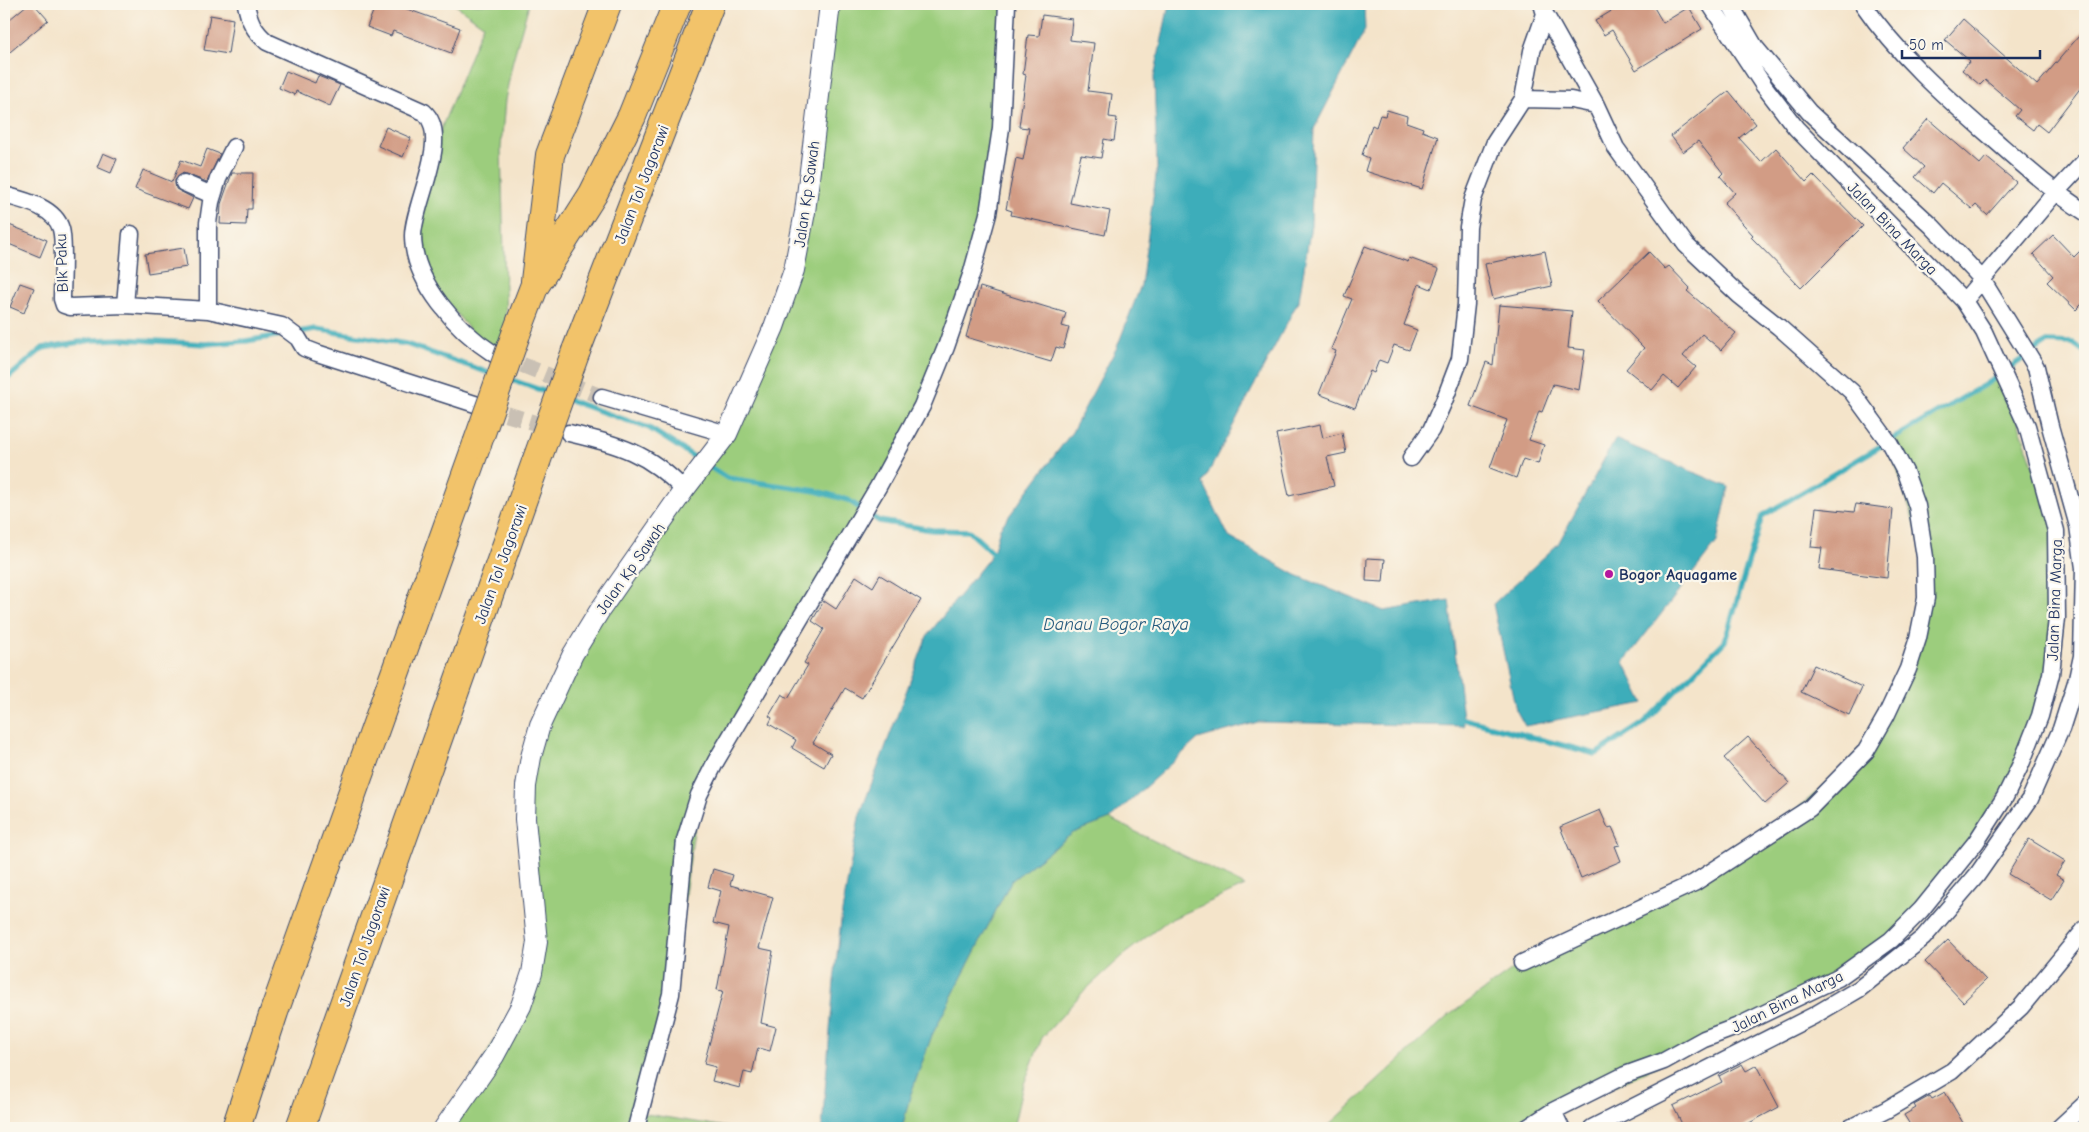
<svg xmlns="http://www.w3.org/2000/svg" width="2089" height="1132" viewBox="0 0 2089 1132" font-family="'Comic Neue',sans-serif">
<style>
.green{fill:#9ccd7d;stroke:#5c7e6e}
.water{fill:#3eadba;stroke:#2c6e8c}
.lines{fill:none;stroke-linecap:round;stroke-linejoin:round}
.stream{stroke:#3eadba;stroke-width:5.5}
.building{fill:#d29c85}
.minor-tunnel{stroke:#c9c0b4;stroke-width:16;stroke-dasharray:16 8;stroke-linecap:butt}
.minor-casing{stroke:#3c4a6e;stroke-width:19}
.tertiary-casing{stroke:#3c4a6e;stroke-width:22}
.motorway-casing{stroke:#3c4a6e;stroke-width:30}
.minor{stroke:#fff;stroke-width:16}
.tertiary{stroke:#fff;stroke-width:20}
.motorway{stroke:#f2c36a;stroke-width:28}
.motorway-bridge-casing{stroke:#3c4a6e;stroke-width:30;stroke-linecap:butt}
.motorway-bridge{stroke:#f2c36a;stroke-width:28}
.poi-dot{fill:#b5179e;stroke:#fbf7ec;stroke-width:2}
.labels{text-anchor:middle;stroke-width:4.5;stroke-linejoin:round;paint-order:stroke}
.street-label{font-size:16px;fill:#1b2f5e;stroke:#fbf7ec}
.poi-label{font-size:16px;font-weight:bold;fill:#1b2f5e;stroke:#fbf7ec;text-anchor:start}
.water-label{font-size:18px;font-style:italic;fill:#275b7e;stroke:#fbf7ec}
</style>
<rect width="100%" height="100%" fill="#fbf7ec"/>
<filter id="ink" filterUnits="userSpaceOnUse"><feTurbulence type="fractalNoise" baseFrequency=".02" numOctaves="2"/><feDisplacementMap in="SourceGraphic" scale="10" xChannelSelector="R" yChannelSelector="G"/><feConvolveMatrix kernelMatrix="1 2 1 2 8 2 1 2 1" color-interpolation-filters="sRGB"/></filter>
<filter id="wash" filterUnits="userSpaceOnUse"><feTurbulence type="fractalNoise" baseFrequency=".0096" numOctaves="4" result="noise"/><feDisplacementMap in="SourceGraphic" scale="20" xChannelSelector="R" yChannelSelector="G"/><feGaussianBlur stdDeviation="1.12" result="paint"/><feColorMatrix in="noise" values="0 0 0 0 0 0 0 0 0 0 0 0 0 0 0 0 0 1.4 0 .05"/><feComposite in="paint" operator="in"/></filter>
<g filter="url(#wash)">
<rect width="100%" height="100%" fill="#f4e4ca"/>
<path class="green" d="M 454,4 L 529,4 L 513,60 L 505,100 L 501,148 L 507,359 L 483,347 L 420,267 L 416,211 L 433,149 L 483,25 Z
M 830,4 L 1007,4 L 988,214 L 922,406 L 699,795 L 671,994 L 641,1113 L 731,1128 L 445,1128 L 532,973 L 526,786 L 573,654 L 723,441 L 794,269 Z
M 2001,373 L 2056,531 L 2051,674 L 2021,764 L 1921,910 L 1838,978 L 1528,1128 L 1326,1128 L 1448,1016 L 1522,963 L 1757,842 L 1866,751 L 1908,669 L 1925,557 L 1888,441 Z
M 1110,819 L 1245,886 L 1167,921 L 1126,953 L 1082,993 L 1042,1038 L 1022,1089 L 1013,1128 L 902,1128 L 910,1096 L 932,1035 L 1011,881 L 1073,833 Z"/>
<path class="water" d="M 1169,4 L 1364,4 L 1365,30 L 1314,129 L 1311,225 L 1299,300 L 1203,483 L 1229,537 L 1296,575 L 1384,611 L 1449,600 L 1464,726 L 1258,722 L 1198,739 L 1110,819 L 1073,833 L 1011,881 L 932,1035 L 910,1096 L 902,1128 L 822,1128 L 834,981 L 842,912 L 859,817 L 927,636 L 993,553 L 1000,528 L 1072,432 L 1117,347 L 1141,285 L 1157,168 L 1154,77 Z
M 1615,439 L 1729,487 L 1717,542 L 1624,662 L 1644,703 L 1525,726 L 1516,710 L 1493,604 L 1558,544 Z"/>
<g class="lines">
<path class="stream" d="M 4,377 L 8,378 L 43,348 L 92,340 L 123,339 L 205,344 L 246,341 L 316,329 L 406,344 L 495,375
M 509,379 L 552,394
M 565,399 L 649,428 L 727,478 L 816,491 L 848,500 L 879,521 L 932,530 L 969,531 L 993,553 L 994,558
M 1456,717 L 1596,754 L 1644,723 L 1725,641 L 1762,516 L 1986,384 L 2047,342 L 2073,343 L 2085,352"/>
</g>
<g id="blocks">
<path class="building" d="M 28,4 L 34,4 L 48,20 L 4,57 L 4,24 Z
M 376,4 L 393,4 L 460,28 L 451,53 L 393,31 L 391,36 L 367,27 Z
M 1623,4 L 1652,4 L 1663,23 L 1689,7 L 1702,29 L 1636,70 L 1612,30 L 1604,35 L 1595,21 Z
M 210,15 L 233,19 L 228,54 L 204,50 Z
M 1042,15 L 1072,19 L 1070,40 L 1094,43 L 1088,91 L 1112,94 L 1109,117 L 1117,118 L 1114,141 L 1104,139 L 1101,158 L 1081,155 L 1070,203 L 1110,211 L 1105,235 L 1011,215 L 1012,211 L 1006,209 L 1016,158 L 1023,160 L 1029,128 L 1019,127 L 1026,75 L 1023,74 L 1028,35 L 1039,36 Z
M 1963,19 L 2037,85 L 2085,29 L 2085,82 L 2047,132 L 2037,124 L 2033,130 L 2015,116 L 2020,110 L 2011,102 L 1985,80 L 1980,85 L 1962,70 L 1970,61 L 1945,40 Z
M 286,71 L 315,83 L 318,76 L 340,85 L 330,106 L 296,91 L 295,95 L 279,88 Z
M 1729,91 L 1756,124 L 1739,138 L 1761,162 L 1776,148 L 1806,182 L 1813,175 L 1863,226 L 1801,288 L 1751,237 L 1753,235 L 1724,203 L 1735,193 L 1720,176 L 1723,173 L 1698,141 L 1683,152 L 1671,136 Z
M 1387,110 L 1407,116 L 1406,122 L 1423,128 L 1422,131 L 1438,137 L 1422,189 L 1365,171 L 1369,158 L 1362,155 L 1372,125 L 1376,127 L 1380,115 L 1385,116 Z
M 1928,119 L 1980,164 L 1986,157 L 2016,182 L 1987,215 L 1976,205 L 1972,209 L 1941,183 L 1933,193 L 1915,177 L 1924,167 L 1903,148 Z
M 386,127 L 411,138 L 403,157 L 378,146 Z
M 207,149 L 220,154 L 207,182 L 183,173 L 175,180 L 176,189 L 193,198 L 188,209 L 135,189 L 143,170 L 172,182 L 181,160 L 200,167 Z
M 103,153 L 117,159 L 111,173 L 97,167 Z
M 232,173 L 253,173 L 252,209 L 247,209 L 246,225 L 220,224 L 221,204 Z
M 4,223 L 47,240 L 40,257 L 4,242 Z
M 2053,235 L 2074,257 L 2085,246 L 2085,301 L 2076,310 L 2047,282 L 2053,276 L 2033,254 Z
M 1365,246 L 1408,262 L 1409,258 L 1439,269 L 1431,289 L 1419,284 L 1404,325 L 1417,330 L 1409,350 L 1394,345 L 1387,363 L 1379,360 L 1374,373 L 1370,371 L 1355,408 L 1319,394 L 1336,351 L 1331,349 L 1352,299 L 1344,296 Z
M 184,248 L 187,267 L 148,273 L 145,254 Z
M 1545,251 L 1552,286 L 1493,299 L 1485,264 Z
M 1649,252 L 1665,269 L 1669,266 L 1690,288 L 1687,291 L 1736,333 L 1721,350 L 1702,334 L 1683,356 L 1696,367 L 1678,388 L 1664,376 L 1652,390 L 1626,369 L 1644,348 L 1598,301 Z
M 20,283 L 34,288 L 24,313 L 10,307 Z
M 980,287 L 1066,313 L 1062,326 L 1069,328 L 1063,349 L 1056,347 L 1051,362 L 966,337 Z
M 1499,305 L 1572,311 L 1568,348 L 1585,350 L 1579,390 L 1553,384 L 1542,412 L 1539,411 L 1529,440 L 1544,445 L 1538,464 L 1523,459 L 1516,478 L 1490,468 L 1507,420 L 1470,406 L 1486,362 L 1493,365 Z
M 1320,425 L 1323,438 L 1342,433 L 1346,453 L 1327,457 L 1334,486 L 1289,496 L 1276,434 Z
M 1856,504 L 1893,509 L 1887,578 L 1819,569 L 1822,548 L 1811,547 L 1816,508 L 1854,512 Z
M 1367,558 L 1385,559 L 1383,582 L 1366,581 Z
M 880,575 L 921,600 L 862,698 L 845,688 L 813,743 L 831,754 L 824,767 L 792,748 L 796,740 L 769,724 L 772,718 L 769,716 L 782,694 L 788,698 L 808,665 L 804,663 L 824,629 L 812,621 L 824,601 L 836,609 L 856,576 L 873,587 Z
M 1814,665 L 1862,687 L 1849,715 L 1801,692 Z
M 1748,737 L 1789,783 L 1765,804 L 1724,758 Z
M 1600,810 L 1608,828 L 1612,827 L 1620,845 L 1615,846 L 1621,861 L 1581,878 L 1560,827 Z
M 2029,839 L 2065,861 L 2056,875 L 2064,880 L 2051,900 L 2008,874 Z
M 713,869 L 733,875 L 730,885 L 773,897 L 759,948 L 773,951 L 761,1023 L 776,1027 L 770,1051 L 758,1048 L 752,1074 L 744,1072 L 740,1088 L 712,1081 L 716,1067 L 704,1064 L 723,991 L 717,990 L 729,927 L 713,923 L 721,891 L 708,887 Z
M 1948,940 L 1986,980 L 1963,1002 L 1925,962 Z
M 1742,1064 L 1746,1071 L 1757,1065 L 1779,1107 L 1740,1128 L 1684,1128 L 1673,1106 L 1722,1082 L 1719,1076 Z
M 1945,1092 L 1966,1128 L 1912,1128 L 1904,1115 L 1916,1108 L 1914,1105 L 1930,1096 L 1932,1099 Z"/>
</g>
</g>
<g filter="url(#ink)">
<use href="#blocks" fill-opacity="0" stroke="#3c4a6e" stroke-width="1"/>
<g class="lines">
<path class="minor-tunnel" d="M 500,356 L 602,397
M 483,407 L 555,429"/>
<defs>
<path id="minor" d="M 246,4 C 249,21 254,31 267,42 L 424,112 C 452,137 413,204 413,236 C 413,282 458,331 494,354
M 1863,4 C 1898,55 1943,95 1990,136 C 2021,163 2050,190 2085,212
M 1523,99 L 1571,100 L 1596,105
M 184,183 L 212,195
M 4,195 C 23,200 55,207 61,229 C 65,243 62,283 62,299 L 64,305 L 70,307 L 125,305 L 208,310 L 282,326 L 298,338 L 304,348 L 317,353 L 475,404
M 1964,301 L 2055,193 L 2085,161
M 125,305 L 131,234
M 208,310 L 208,223 L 211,202 L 218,179 L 234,147
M 602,397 L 727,434
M 569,433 C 619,445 648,452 684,490
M 1411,458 L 1431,430 L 1444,401 L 1460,359 L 1466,304 L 1468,227 L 1473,199 L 1495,142 L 1523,99 L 1532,51 L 1545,14
M 1522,963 L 1694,883 L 1810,808 L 1866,751 L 1886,716 L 1908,669 L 1918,638 L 1926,598 L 1925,557 L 1917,506 L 1905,472 L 1890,444 L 1852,392 L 1779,327 L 1739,295 L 1686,245 L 1616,148 L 1596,105 L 1545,14 L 1542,4
M 1553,1111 L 1561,1128
M 636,1128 L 671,994 L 685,840 L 699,795 L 716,761 L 878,487 L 922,406 L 946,347 L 972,272 L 988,214 L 1001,128 L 1007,4
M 1527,1128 L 1553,1111 L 1625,1075 L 1664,1061 L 1704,1039 L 1736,1027 L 1838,978 L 1891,940 L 1921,910 L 1976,842 L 2005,797 L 2021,764 L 2040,716 L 2051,674 L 2057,618 L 2056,531 L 2027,426 L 1984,332 L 1964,301 L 1796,128 L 1764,86 L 1710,4
M 1592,1128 L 1813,1016 L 1859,989 L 1923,938 L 1977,875 L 2030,799 L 2061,729 L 2077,679 L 2082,656 L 2084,568 L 2078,526 L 2050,426 L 2036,367 L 1981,278 L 1932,226 L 1809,112 L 1755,47 L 1730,4
M 1850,1128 L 1886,1110 L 1952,1071 L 2021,1007 L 2085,929
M 2059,1128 L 2085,1104"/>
<path id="tertiary" d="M 444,1128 L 494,1056 L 521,1006 L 532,973 L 537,942 L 525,819 L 526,786 L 531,757 L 540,725 L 573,654 L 600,610 L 684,490 L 727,434 L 774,327 L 794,270 L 805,212 L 830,4"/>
<path id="motorway" d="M 535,281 L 550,155 L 607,4
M 516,334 L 534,287 L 593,194 L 632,116 L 677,4
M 576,351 L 710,4
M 236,1128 L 274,1012 L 477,444
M 300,1128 L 536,462"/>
</defs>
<use href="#minor" class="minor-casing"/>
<use href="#tertiary" class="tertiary-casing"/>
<use href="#motorway" class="motorway-casing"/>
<use href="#minor" class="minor"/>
<use href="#tertiary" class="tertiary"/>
<use href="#motorway" class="motorway"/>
<defs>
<path id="motorway-bridge" d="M 477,444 L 516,334
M 536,462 L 576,351"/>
</defs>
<use href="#motorway-bridge" class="motorway-bridge-casing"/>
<use href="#motorway-bridge" class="motorway-bridge"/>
</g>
</g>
<circle class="poi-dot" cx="1609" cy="574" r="5"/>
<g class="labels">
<g class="street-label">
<text transform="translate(641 184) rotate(-69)" y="6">Jalan Tol Jagorawi</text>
<text transform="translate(806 194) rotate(-82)" y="6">Jalan Kp Sawah</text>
<text transform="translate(1893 228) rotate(46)" y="6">Jalan Bina Marga</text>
<text transform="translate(61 263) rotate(-92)" y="6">Blk Paku</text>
<text transform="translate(500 564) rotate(-70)" y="6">Jalan Tol Jagorawi</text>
<text transform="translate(630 568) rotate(-55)" y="6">Jalan Kp Sawah</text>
<text transform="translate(2054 600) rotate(-88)" y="6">Jalan Bina Marga</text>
<text transform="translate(364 946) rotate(-71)" y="6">Jalan Tol Jagorawi</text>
<text transform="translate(1787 1001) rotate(-26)" y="6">Jalan Bina Marga</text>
</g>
<g class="poi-label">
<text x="1619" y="580">Bogor Aquagame</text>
</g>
<g class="water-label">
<text x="1116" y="630">Danau Bogor Raya</text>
</g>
</g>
<rect width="2089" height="1132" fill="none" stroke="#fbf7ec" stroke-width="20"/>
<path d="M1902 50v8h138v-8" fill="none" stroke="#1b2f5e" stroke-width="2.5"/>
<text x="1909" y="50" font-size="15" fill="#1b2f5e" stroke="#fbf7ec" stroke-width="4" paint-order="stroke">50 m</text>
</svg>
